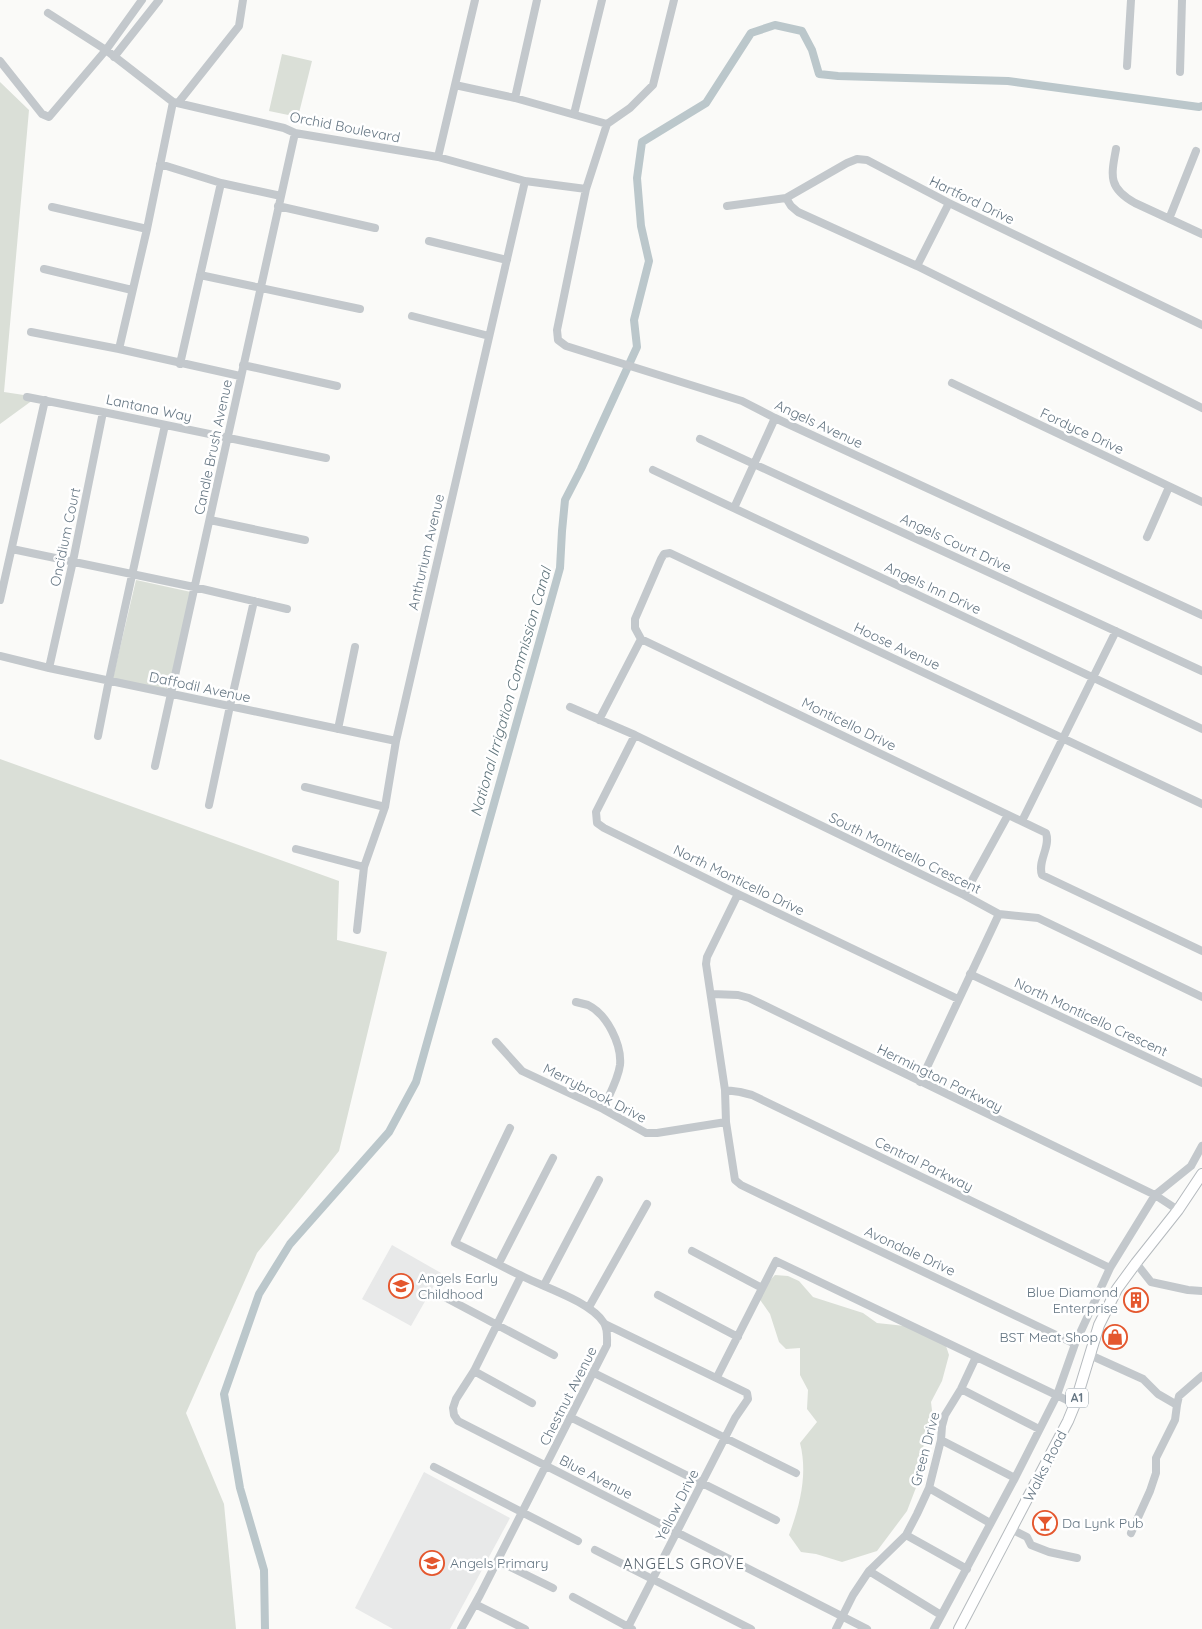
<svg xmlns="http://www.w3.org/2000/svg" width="1202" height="1629" viewBox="0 0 1202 1629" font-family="Quicksand,sans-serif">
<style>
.built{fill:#e8e9e9}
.green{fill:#dadfd7}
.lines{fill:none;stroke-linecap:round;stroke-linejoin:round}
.canal{stroke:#bbc7cb;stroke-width:8}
.major-casing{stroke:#b5babe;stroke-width:12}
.minor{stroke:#c3c8cc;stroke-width:8}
.major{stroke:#fff;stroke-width:10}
.labels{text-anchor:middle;stroke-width:5;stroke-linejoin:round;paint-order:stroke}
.shield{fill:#fff;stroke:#939fa8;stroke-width:1}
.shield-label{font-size:12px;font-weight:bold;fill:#657683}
.street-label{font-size:14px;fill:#657683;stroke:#fff}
.poi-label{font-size:14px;fill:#657683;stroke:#fff;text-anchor:start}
.water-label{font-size:15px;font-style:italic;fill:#60757c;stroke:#fff}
.neighbourhood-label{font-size:15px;letter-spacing:1px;fill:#57646e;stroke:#fff}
</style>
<rect width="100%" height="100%" fill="#fafaf8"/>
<path class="built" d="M 392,1245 L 441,1273 L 411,1326 L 362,1299 Z
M 424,1472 L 510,1518 L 450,1629 L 393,1629 L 355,1608 Z"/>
<path class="green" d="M 282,54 L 312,61 L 298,117 L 269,111 Z
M 0,82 L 29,110 L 4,392 L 37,397 L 0,424 Z
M 136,580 L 191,592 L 169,695 L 112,682 Z
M 0,759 L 339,881 L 337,940 L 387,952 L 339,1151 L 257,1253 L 186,1413 L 224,1504 L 236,1629 L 0,1629 Z
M 775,1275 L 788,1276 L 799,1281 L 813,1297 L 863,1313 L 877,1323 L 905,1326 L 945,1343 L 949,1355 L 942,1381 L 931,1402 L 933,1419 L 921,1453 L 917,1485 L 907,1511 L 877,1551 L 842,1562 L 816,1554 L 801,1552 L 789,1535 C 800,1505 808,1474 800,1443 L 817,1422 L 807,1409 L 808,1390 L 800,1375 L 800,1348 L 786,1349 L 779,1342 L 770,1314 L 756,1294 Z"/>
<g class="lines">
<path class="canal" d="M 265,1629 L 264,1570 L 240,1488 L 224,1394 L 259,1294 L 290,1244 L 389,1132 L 416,1082 L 560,568 L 562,531 L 565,500 L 581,469 L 637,347 L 634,320 L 649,261 L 641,226 L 637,178 L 642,142 L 706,103 L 751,33 L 775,25 L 802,31 L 812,50 L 819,74 L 838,76 L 1008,81 L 1199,107 L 1202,106"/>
<defs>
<path id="major" d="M 959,1629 L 1068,1421 L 1075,1404 L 1099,1325 L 1117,1289 L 1136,1263 L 1178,1210 L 1202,1174"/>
</defs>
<use href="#major" class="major-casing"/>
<path class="minor" d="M 674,0 L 653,85 L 630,108 L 607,124 L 586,189 L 557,330 L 558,340 L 566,346 L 742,401 L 775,418 L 1202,615
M 48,13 L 106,50 L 173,102 L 284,128 L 295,133 L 438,157 L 525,181 L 586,189
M 114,57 L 159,0
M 0,61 L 42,114 L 49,117 L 106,50 L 142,0
M 1127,66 L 1131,0
M 1180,72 L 1182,0
M 455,85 L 515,98 L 607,124
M 515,98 L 537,0
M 178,103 L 239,26 L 243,0
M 574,114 L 602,0
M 1116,149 C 1111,176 1108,188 1135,203 L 1202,234
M 438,157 L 475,0
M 160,164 L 221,183 L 281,196
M 786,198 L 791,206 L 798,212 L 917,266 L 1202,408
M 278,206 L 375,228
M 727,206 L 786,198 L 847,163 L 857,159 L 867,160 L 949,203 L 1202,325
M 52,207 L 147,229
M 1169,219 L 1196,151
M 429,241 L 507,260
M 917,266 L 949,203
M 44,269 L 132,290
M 200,275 L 360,309
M 412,316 L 489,336
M 31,332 L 119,349 L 240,376
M 119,349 L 147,229 L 173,102
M 180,364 L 221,183
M 243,365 L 337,386
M 952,383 L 1202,502
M 27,397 L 103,412 L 326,458
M 700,439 L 1202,671
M 653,470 L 1202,729
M 734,508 L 775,418
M 210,520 L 305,540
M 1147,537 L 1169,487
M 12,549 L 194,587 L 287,609
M 0,600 L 45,400
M 641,639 L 635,628 L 635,619 L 661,559 L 664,554 L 670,553 L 1202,804
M 641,639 L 1046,833 C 1051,847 1037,861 1042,875 L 1202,951
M 0,656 L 49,668 L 396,741
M 49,668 L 73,561 L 103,412
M 570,707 L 635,735 L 964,895 L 999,914 L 1038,918 L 1202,997
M 599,720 L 641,639
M 338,729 L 355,647
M 635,735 L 596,812 L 597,823 L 604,828 L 738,894 L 958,999
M 98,736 L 109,680 L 165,425
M 155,766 L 295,133
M 305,787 L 385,807
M 209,805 L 230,706 L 254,601
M 1022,821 L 1116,631
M 296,849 L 364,867
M 738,894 L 707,957 L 706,964 L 725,1090 L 726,1122 L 735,1180 L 741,1185 L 1075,1344
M 964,895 L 1008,815
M 357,930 L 364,867 L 385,807 L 396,741 L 525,181
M 970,974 L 1202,1083
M 712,994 L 738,995 L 749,998 L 1155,1195 L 1178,1210
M 576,1002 C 580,1003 584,1004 588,1005 C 607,1014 622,1045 620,1065 C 618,1080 609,1095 603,1109
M 496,1042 L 522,1071 L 603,1109 L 646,1133 L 657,1133 L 726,1122
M 920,1082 L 999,914
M 725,1090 L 740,1092 L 752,1095 L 1110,1268
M 692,1251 L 762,1288
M 499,1263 L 553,1158
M 1136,1263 L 1151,1282 L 1188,1290 L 1202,1291
M 521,1276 L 474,1371 L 456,1399 L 453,1408 L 454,1415 L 458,1421 L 867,1629
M 544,1285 L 599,1180
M 437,1293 L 554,1355
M 658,1295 L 738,1337
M 589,1307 L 647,1204
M 605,1324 L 747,1393 L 748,1399 L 735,1418 L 627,1629
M 1090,1355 L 1143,1379 L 1158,1394 L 1177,1405 L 1175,1420 L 1156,1458 L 1156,1473 L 1150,1491 L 1131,1533
M 474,1371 L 532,1403
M 594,1373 L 796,1473
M 717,1377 L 776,1261 L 1075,1404
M 961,1389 L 1039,1429
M 1177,1405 L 1179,1396 L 1202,1376
M 570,1417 L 776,1520
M 941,1440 L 1015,1478
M 434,1467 L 578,1541
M 929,1488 L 990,1523
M 1011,1529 L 1027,1537 L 1031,1545 L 1049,1552 L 1077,1558
M 906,1535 L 967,1569
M 595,1550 L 751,1629
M 498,1561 L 553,1588
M 869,1571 L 941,1615
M 573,1597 L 632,1629
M 475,1604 L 525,1629
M 461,1629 L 480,1595 L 607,1345 C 607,1338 608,1329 604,1323 C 591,1302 546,1288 524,1277 C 501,1266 478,1254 455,1243 L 510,1128
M 836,1629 L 853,1595 L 869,1571 L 906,1535 L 917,1514 L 929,1488 L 941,1440 L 942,1426 L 945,1415 L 961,1389 L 976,1357
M 934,1629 L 1015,1478 L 1057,1395 L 1075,1344 L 1110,1268 L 1155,1195 L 1191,1166 L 1202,1146"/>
<use href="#major" class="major"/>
</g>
<defs>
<symbol id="school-ring" viewBox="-11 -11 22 22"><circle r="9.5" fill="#fff" stroke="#e4572e" stroke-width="1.5"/><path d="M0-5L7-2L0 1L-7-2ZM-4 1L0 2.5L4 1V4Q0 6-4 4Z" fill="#e4572e"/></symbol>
<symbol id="building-ring" viewBox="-11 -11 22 22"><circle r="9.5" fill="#fff" stroke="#e4572e" stroke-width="1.5"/><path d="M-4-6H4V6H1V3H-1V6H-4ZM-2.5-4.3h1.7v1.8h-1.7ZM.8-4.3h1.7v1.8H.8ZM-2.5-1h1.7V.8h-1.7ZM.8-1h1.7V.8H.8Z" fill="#e4572e"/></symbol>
<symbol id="shop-ring" viewBox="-11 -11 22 22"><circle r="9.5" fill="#fff" stroke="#e4572e" stroke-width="1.5"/><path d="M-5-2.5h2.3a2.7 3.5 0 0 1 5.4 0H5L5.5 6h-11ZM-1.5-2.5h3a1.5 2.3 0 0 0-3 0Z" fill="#e4572e"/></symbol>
<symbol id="bar-ring" viewBox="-11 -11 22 22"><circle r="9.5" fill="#fff" stroke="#e4572e" stroke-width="1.5"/><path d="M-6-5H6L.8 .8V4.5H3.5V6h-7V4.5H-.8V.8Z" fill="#e4572e"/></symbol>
</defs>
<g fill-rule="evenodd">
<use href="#school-ring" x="387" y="1272" width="28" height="28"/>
<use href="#building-ring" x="1122" y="1286" width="28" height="28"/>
<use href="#shop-ring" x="1101" y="1323" width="28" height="28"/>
<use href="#bar-ring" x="1031" y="1509" width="28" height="28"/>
<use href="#school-ring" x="418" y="1549" width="28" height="28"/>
</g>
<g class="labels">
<rect class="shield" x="1066" y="1388.5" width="22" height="19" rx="4"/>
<g class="shield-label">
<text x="1077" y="1402">A1</text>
</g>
<g class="street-label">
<text transform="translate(345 127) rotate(11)" y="5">Orchid Boulevard</text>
<text transform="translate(972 200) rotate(26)" y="5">Hartford Drive</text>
<text transform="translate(149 408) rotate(12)" y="5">Lantana Way</text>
<text transform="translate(819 424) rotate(25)" y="5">Angels Avenue</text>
<text transform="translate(1082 431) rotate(25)" y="5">Fordyce Drive</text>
<text transform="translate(213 447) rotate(-78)" y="5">Candle Brush Avenue</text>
<text transform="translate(65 537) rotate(-78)" y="5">Oncidium Court</text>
<text transform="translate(956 543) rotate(25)" y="5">Angels Court Drive</text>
<text transform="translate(426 552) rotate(-77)" y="5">Anthurium Avenue</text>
<text transform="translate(933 588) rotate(25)" y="5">Angels Inn Drive</text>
<text transform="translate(897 646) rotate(25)" y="5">Hoose Avenue</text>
<text transform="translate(200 687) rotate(12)" y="5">Daffodil Avenue</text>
<text transform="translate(849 724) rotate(26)" y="5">Monticello Drive</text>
<text transform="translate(905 853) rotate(26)" y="5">South Monticello Crescent</text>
<text transform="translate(739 880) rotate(26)" y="5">North Monticello Drive</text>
<text transform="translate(1091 1017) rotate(25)" y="5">North Monticello Crescent</text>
<text transform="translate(940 1078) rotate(26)" y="5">Hermington Parkway</text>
<text transform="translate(595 1093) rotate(27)" y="5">Merrybrook Drive</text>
<text transform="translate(924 1164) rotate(26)" y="5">Central Parkway</text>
<text transform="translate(910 1251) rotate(25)" y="5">Avondale Drive</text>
<text transform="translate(568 1396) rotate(-63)" y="5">Chestnut Avenue</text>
<text transform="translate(925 1449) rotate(-75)" y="5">Green Drive</text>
<text transform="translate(1045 1466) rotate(-63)" y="5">Walks Road</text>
<text transform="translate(596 1477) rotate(27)" y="5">Blue Avenue</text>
<text transform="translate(677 1505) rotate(-63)" y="5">Yellow Drive</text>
</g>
<g class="poi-label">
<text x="418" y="1283">Angels Early<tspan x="418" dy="16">Childhood</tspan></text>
<text x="1118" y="1297" text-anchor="end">Blue Diamond<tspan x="1118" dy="16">Enterprise</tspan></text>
<text x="1098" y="1342" text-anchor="end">BST Meat Shop</text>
<text x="1062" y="1528">Da Lynk Pub</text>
<text x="450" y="1568">Angels Primary</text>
</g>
<g class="water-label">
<text transform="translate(511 692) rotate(-74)" y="5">National Irrigation Commission Canal</text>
</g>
<g class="neighbourhood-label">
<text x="684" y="1569">ANGELS GROVE</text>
</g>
</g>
</svg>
